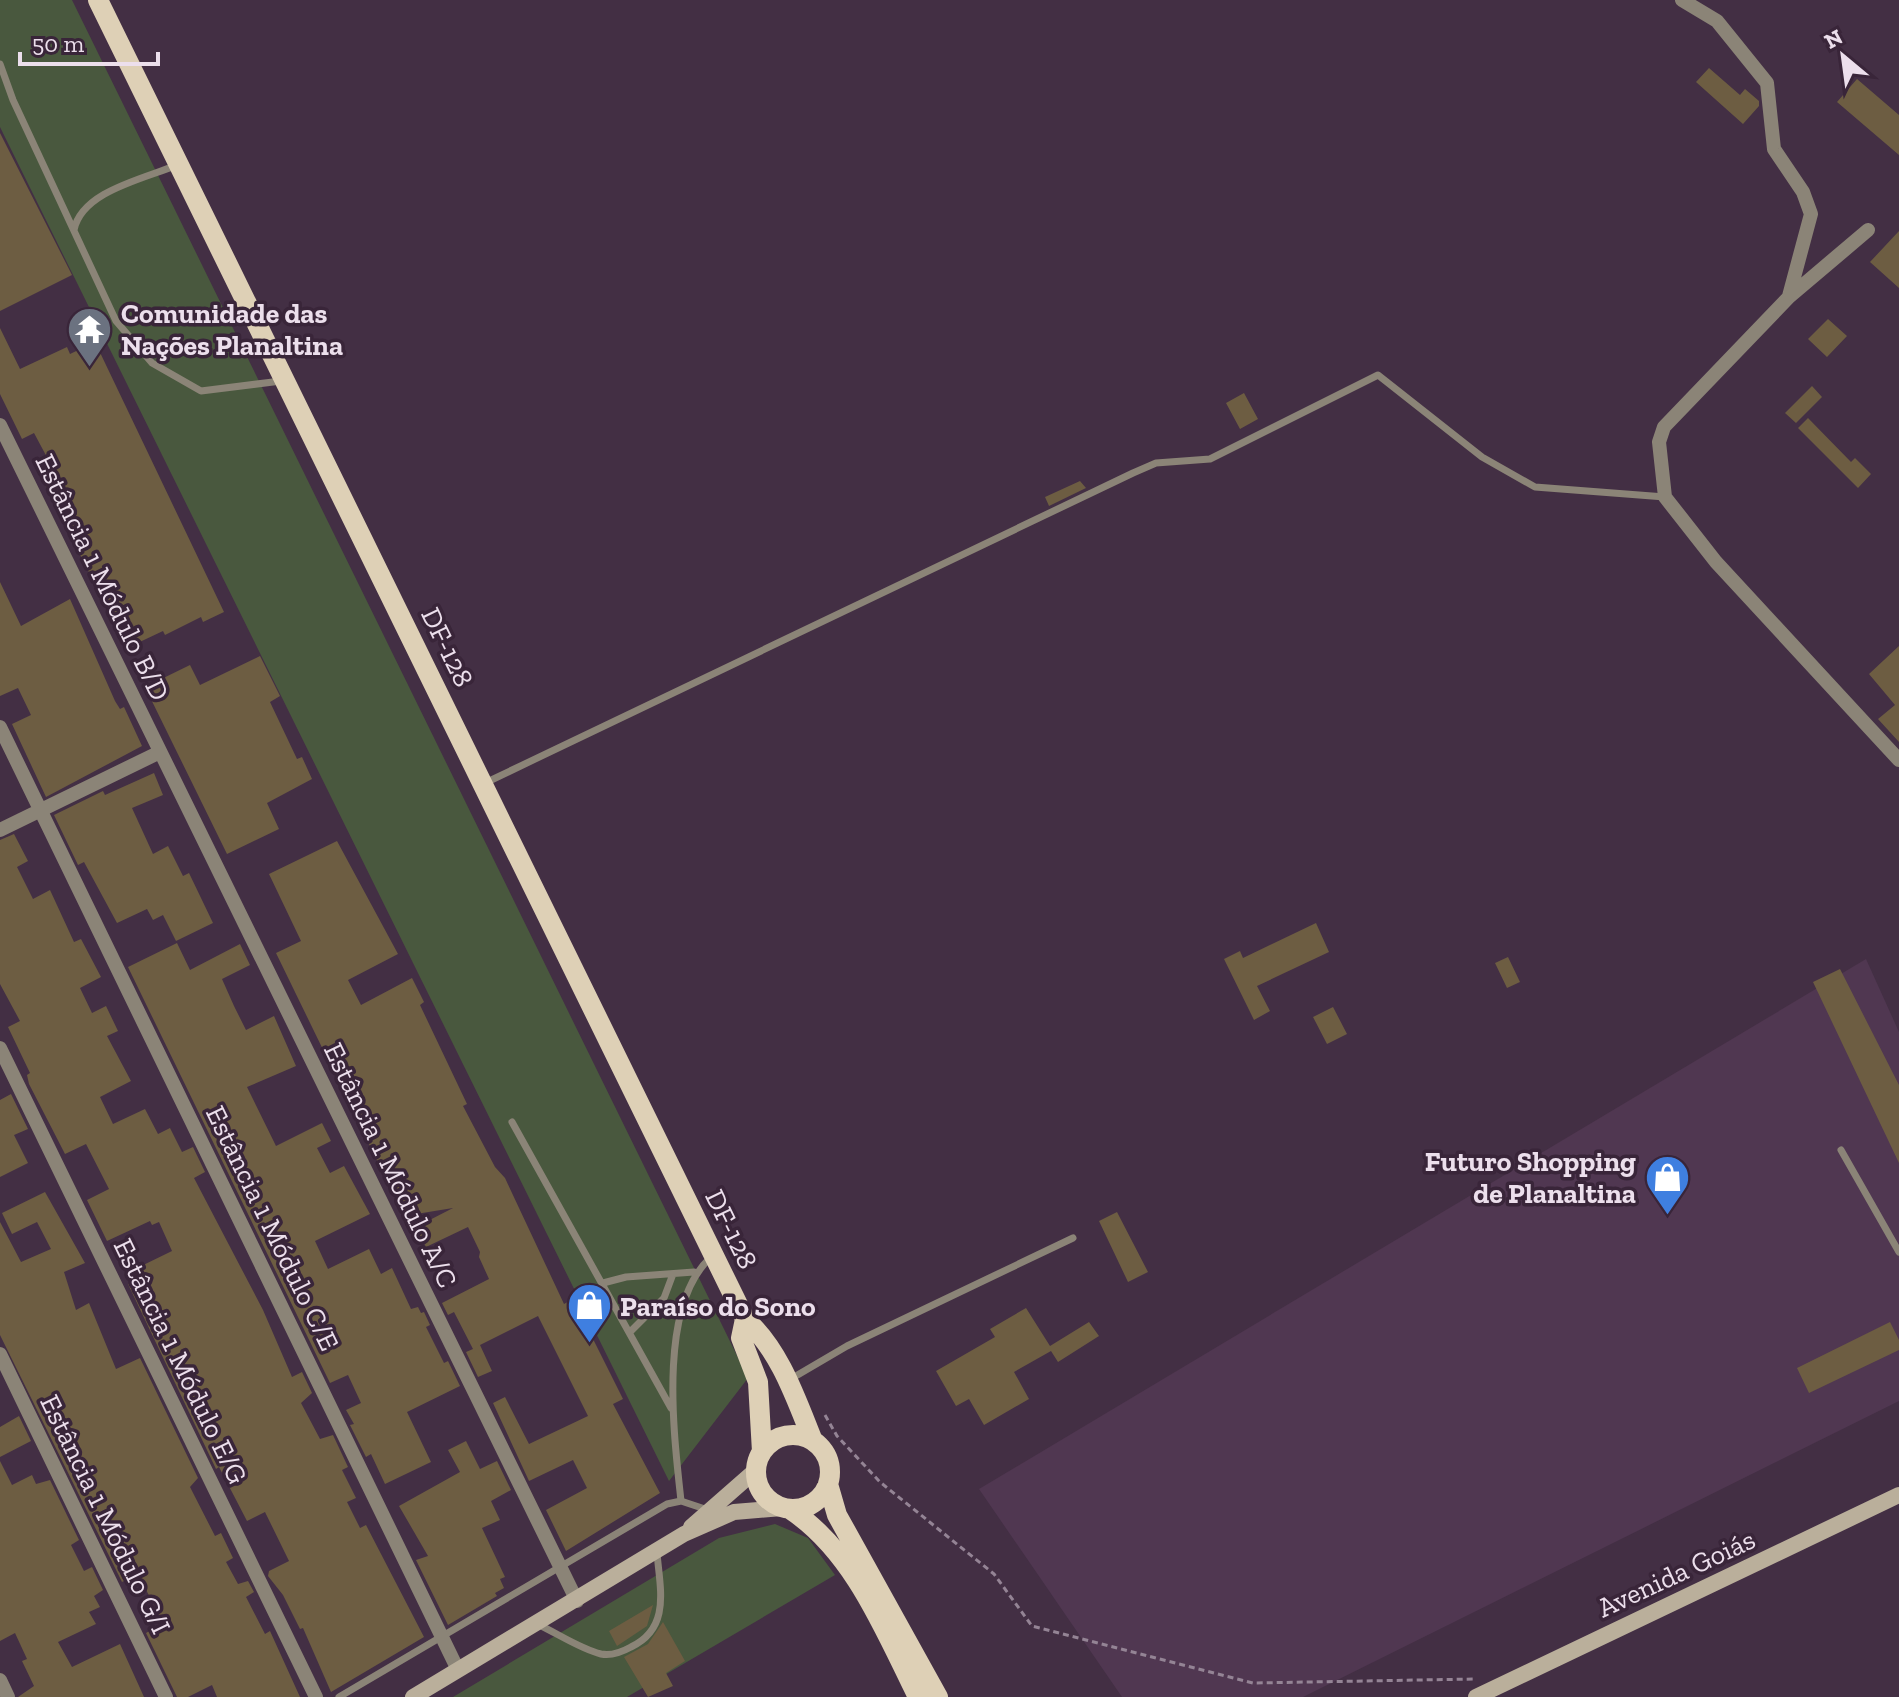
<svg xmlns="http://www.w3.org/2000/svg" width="1899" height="1697" viewBox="0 0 1899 1697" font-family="'Zilla Slab',serif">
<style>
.built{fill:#503751}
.green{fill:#49583e}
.building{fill:#6d5d42}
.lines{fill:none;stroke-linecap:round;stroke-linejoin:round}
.path{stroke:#948495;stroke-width:3;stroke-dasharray:6 4;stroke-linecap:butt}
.lane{stroke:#8b8477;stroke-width:7}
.street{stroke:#8b8477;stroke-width:14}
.secondary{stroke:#baaf9b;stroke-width:16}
.primary{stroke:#ded0b6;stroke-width:20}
.labels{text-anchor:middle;stroke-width:7;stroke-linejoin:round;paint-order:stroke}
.poi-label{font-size:28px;font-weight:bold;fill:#ecdfec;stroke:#392539;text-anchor:start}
.street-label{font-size:28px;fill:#ecdfec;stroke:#392539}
</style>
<rect width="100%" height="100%" fill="#432f44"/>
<path class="built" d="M 1866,959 L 1899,1032 L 1899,1401 L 1303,1697 L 1122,1697 L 979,1489 Z"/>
<path class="green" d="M 0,0 L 72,0 L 748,1378 L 669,1481 L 0,127 Z
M 775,1524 L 808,1538 L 835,1575 L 627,1697 L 453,1697 L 719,1538 Z"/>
<path class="building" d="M 1709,68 L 1740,95 L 1745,89 L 1759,101 L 1759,106 L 1743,124 L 1696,82 Z
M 1857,79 L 1899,115 L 1899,155 L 1837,102 Z
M 0,133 L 72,275 L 0,311 Z
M 1899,231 L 1899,288 L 1870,262 Z
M 1828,319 L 1847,336 L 1827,357 L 1808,339 Z
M 0,328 L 20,369 L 67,347 L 70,354 L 95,342 L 224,612 L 203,622 L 201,617 L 165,635 L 163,631 L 127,648 L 36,467 L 49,461 L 34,433 L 22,439 L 0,394 Z
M 1812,386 L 1822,397 L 1796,423 L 1785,413 Z
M 1244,393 L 1258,419 L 1240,429 L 1226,403 Z
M 1808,418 L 1851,462 L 1855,458 L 1871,474 L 1858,488 L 1798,428 Z
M 1080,481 L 1086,488 L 1049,506 L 1045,497 Z
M 0,582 L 21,626 L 70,599 L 115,701 L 120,709 L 124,707 L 142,746 L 46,797 L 12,724 L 31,715 L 18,688 L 0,696 Z
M 1899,646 L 1899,742 L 1878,719 L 1895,705 L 1869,674 Z
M 260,656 L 280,696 L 270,702 L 297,759 L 302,757 L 312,779 L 267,803 L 279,829 L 227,854 L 145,687 L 190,665 L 200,685 Z
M 154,773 L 163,795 L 132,808 L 153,854 L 168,846 L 183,876 L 189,873 L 213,923 L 176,941 L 163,915 L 153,920 L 147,909 L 117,923 L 84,862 L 78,865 L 54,815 L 103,791 L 105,795 Z
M 14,834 L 28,861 L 17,867 L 33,899 L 50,890 L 74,942 L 81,939 L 101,977 L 80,988 L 92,1013 L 106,1006 L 118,1031 L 107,1036 L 131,1081 L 100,1097 L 113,1124 L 145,1109 L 158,1134 L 170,1128 L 182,1152 L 193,1147 L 205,1172 L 194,1178 L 263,1310 L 292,1377 L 302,1372 L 312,1393 L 301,1403 L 320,1439 L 333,1435 L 348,1467 L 342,1470 L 356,1498 L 347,1502 L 360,1528 L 366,1525 L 424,1637 L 331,1692 L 303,1628 L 300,1629 L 283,1595 L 268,1576 L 269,1571 L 289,1561 L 265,1512 L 247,1521 L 219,1467 L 216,1469 L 128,1284 L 136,1280 L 131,1271 L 172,1251 L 159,1222 L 152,1225 L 150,1221 L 107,1241 L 87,1200 L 109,1189 L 86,1144 L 65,1154 L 29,1084 L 27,1075 L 30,1073 L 8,1027 L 20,1021 L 0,984 L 0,840 Z
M 337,841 L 398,954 L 348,980 L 361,1005 L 412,978 L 424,1002 L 420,1005 L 467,1104 L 463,1106 L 495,1167 L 505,1178 L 564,1304 L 573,1299 L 623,1399 L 613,1404 L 660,1493 L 566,1551 L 546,1510 L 587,1488 L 573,1460 L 529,1481 L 493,1403 L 505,1397 L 529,1444 L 588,1416 L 538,1316 L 480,1345 L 492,1371 L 478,1377 L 466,1352 L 473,1349 L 454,1312 L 448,1315 L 442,1303 L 489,1279 L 479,1257 L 480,1252 L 468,1227 L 426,1247 L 416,1227 L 453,1208 L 404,1216 L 276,953 L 301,941 L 269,874 Z
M 1316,923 L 1329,952 L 1257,986 L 1270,1011 L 1254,1020 L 1224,959 L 1240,951 L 1243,958 Z
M 177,943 L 190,970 L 240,944 L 250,965 L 222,979 L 234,1006 L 246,1030 L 274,1016 L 296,1066 L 247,1087 L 276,1146 L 322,1123 L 331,1141 L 317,1148 L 330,1173 L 344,1166 L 370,1214 L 315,1241 L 328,1269 L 369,1249 L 381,1274 L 392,1268 L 411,1309 L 418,1307 L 421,1313 L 424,1312 L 430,1325 L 426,1327 L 444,1363 L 448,1361 L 460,1386 L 407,1412 L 431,1462 L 385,1484 L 371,1454 L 366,1457 L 350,1425 L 354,1424 L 346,1410 L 361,1403 L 348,1375 L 330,1383 L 128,967 Z
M 1508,957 L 1520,982 L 1507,988 L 1495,963 Z
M 1840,969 L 1899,1085 L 1899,1163 L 1813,982 Z
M 1333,1007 L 1347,1034 L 1327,1044 L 1313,1017 Z
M 11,1094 L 28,1129 L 14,1135 L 28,1163 L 0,1177 L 0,1100 Z
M 45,1192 L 85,1263 L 64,1272 L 76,1310 L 89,1303 L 116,1369 L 140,1358 L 198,1478 L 190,1487 L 215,1536 L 221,1533 L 233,1558 L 226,1562 L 238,1584 L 248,1581 L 254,1592 L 246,1597 L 265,1634 L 270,1631 L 300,1697 L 217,1697 L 212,1685 L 188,1697 L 177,1697 L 146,1633 L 163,1623 L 138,1574 L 122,1582 L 0,1335 L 0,1222 L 21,1262 L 51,1249 L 37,1222 L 12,1234 L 2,1213 Z
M 1117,1212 L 1148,1272 L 1128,1282 L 1099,1221 Z
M 1026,1308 L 1050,1346 L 1089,1322 L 1099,1336 L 1058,1362 L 1051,1351 L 1014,1372 L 1029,1399 L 984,1425 L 969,1399 L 956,1406 L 936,1371 L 995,1337 L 990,1329 Z
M 1890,1322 L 1899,1340 L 1899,1350 L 1809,1393 L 1797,1368 Z
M 19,1416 L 31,1441 L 0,1457 L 0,1427 Z
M 466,1441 L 480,1469 L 497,1461 L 511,1490 L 491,1501 L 500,1520 L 482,1528 L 505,1577 L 500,1579 L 504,1588 L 495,1593 L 497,1596 L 448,1625 L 416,1560 L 428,1556 L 399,1506 L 460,1472 L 448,1450 Z
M 0,1461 L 12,1485 L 32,1475 L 36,1484 L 50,1480 L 79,1540 L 71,1545 L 84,1571 L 92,1567 L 103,1590 L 94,1596 L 100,1607 L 89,1612 L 96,1624 L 58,1642 L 72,1667 L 120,1644 L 144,1697 L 18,1697 L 34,1686 L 22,1661 L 27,1659 L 15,1633 L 0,1641 Z
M 653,1605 L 647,1626 L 617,1646 L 609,1631 Z
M 663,1622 L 685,1661 L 666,1673 L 673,1686 L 648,1697 L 624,1657 L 648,1644 Z"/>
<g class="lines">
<path class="path" d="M 825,1415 L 837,1436 L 880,1482 L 994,1574 L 1032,1626 L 1253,1683 L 1475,1679"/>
<path class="lane" d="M 0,64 L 13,100 L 116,321 L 152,363 L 201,391 L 281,381
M 74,230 C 82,191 144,179 177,165
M 485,783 L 1133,473 L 1156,463 L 1210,459 L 1378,375 L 1482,457 L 1535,487 L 1665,497
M 512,1122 L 671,1408
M 1841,1150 L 1899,1252
M 603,1283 L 626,1277 L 694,1272
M 630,1332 L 664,1298 L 673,1274
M 789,1380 L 847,1346 L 1073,1238
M 681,1501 C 674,1435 657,1306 711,1257
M 537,1624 C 557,1633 580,1649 601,1654 C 611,1656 622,1652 631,1647 C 671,1628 660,1589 657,1553
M 339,1697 L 667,1504 L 681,1501 L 708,1510"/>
<path class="street" d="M 1682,0 L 1717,21 L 1767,83 L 1774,149 L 1803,192 L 1811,214 L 1789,296
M 1868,230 L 1789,297 L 1664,427 L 1659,442 L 1665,497 L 1716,562 L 1899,760
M 0,425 L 577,1601
M 0,727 L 458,1670
M 0,830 L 158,753
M 0,1048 L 316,1697
M 0,1354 L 166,1697
M 0,1680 L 8,1697"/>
<path class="secondary" d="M 691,1527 L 756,1470
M 413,1697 L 684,1534 L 734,1512 L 782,1508
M 1476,1697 L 1899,1495"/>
<path class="primary" d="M 98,0 L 745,1319 C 780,1350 796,1399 813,1441
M 745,1319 L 741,1338 L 758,1382 L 762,1452
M756 1472a37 37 0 1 1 74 0a37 37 0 1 1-74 0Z
M 828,1484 L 837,1515 L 938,1697
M 791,1510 C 854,1552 885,1631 918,1697"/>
</g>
<defs>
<symbol id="temple-pin" viewBox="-11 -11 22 30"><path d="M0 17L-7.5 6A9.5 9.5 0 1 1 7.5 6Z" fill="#6b7280" stroke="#392539"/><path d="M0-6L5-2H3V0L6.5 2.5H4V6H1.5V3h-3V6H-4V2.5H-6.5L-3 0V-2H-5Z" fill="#fff"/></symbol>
<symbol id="shop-pin" viewBox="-11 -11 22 30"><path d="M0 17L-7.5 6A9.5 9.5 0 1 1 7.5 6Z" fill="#3f7fe0" stroke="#392539"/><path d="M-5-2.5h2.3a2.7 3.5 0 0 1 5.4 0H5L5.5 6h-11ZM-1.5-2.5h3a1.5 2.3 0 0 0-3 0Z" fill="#fff"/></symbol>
</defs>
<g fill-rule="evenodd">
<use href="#temple-pin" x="64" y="304" width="51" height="69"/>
<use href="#shop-pin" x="1642" y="1152" width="51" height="69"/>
<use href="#shop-pin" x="564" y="1280" width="51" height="69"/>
</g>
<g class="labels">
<g class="poi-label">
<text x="121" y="323">Comunidade das<tspan x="121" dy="32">Nações Planaltina</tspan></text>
<text x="1636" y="1171" text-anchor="end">Futuro Shopping<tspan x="1636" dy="32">de Planaltina</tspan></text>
<text x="620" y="1316">Paraíso do Sono</text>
</g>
<g class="street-label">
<text transform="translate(103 577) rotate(64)" y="10">Estância 1 Módulo B/D</text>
<text transform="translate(448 647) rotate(64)" y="10">DF-128</text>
<text transform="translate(391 1165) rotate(64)" y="10">Estância 1 Módulo A/C</text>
<text transform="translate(273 1228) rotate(64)" y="10">Estância 1 Módulo C/E</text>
<text transform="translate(732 1229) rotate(64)" y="10">DF-128</text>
<text transform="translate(181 1361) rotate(64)" y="10">Estância 1 Módulo E/G</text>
<text transform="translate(106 1514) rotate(64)" y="10">Estância 1 Módulo G/I</text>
<text transform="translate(1676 1573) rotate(-25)" y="10">Avenida Goiás</text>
</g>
</g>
<g transform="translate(1843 56) rotate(331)" stroke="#392539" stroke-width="6" paint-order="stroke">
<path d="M0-6L14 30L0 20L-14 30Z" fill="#ecdfec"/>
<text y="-12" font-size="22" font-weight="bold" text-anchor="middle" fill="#ecdfec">N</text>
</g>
<path d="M20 52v12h138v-12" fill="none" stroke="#ecdfec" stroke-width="4"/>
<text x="32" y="52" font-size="24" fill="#ecdfec" stroke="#392539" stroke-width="6" paint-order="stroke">50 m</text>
</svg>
